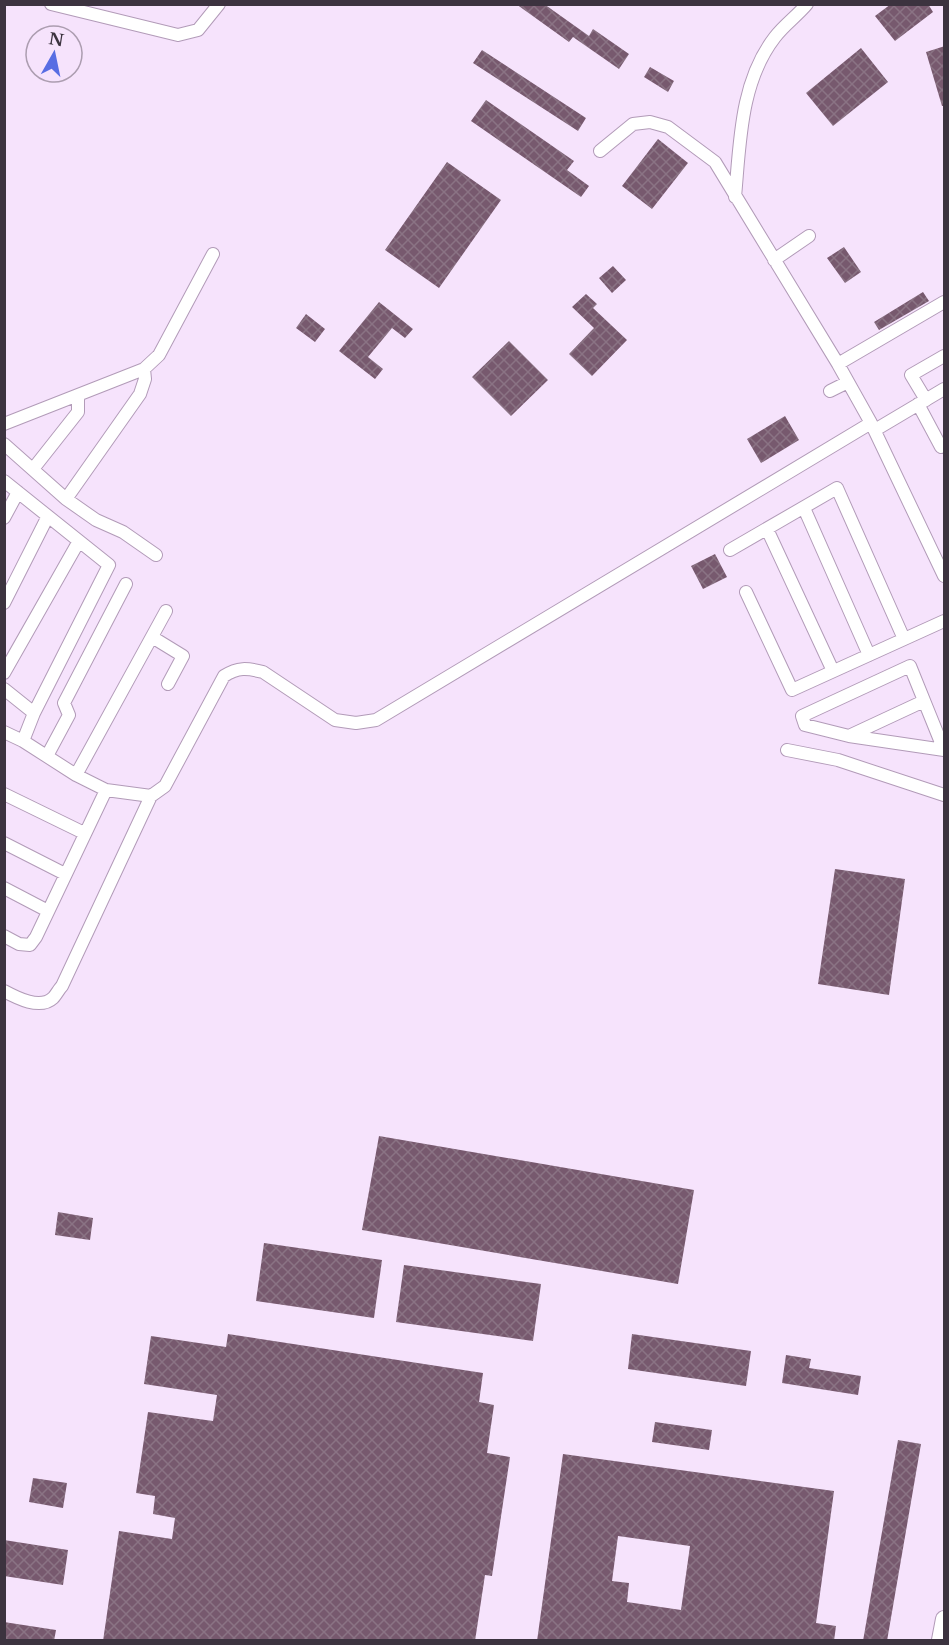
<svg xmlns="http://www.w3.org/2000/svg" width="949" height="1645" viewBox="0 0 949 1645" font-family="'Libre Baskerville',serif">
<style>
.building{fill:url(#building-cross-hatch);fill-rule:evenodd}
.lines{fill:none;stroke-linecap:round;stroke-linejoin:round}
.minor-casing{stroke:#b29bb8;stroke-width:14}
.major-casing{stroke:#b29bb8;stroke-width:18}
.minor{stroke:#fff;stroke-width:12}
.major{stroke:#fff;stroke-width:16}
</style>
<defs>
<pattern id="building-cross-hatch" width="8" height="8" patternUnits="userSpaceOnUse" patternTransform="scale(1.5)"><rect width="8" height="8" fill="#77596e"/><path d="M0 0l8 8M0 8l8-8" fill="none" stroke="#8a7384"/></pattern>
</defs>
<rect width="100%" height="100%" fill="#f6e3fc"/>
<path class="building" d="M 516,4 L 544,4 L 589,36 L 593,29 L 629,54 L 619,69 L 573,37 L 569,42 Z
M 891,4 L 928,4 L 933,12 L 895,41 L 875,16 Z
M 945,46 L 945,106 L 942,106 L 926,52 Z
M 861,48 L 888,82 L 833,126 L 806,93 Z
M 482,50 L 586,118 L 578,131 L 473,63 Z
M 650,67 L 674,81 L 668,92 L 644,77 Z
M 486,100 L 574,161 L 567,170 L 589,186 L 581,197 L 471,121 Z
M 658,139 L 688,163 L 652,209 L 622,186 Z
M 447,162 L 501,200 L 439,288 L 385,250 Z
M 844,247 L 861,272 L 845,283 L 827,258 Z
M 613,266 L 626,280 L 612,293 L 599,278 Z
M 923,292 L 929,301 L 879,330 L 874,322 Z
M 586,294 L 597,304 L 593,308 L 627,340 L 592,376 L 569,354 L 594,328 L 572,307 Z
M 379,302 L 413,329 L 405,338 L 392,328 L 368,357 L 383,369 L 375,379 L 339,351 Z
M 306,314 L 325,329 L 315,342 L 296,328 Z
M 509,341 L 548,380 L 511,416 L 472,377 Z
M 785,416 L 799,440 L 761,463 L 747,439 Z
M 715,554 L 727,577 L 703,589 L 691,566 Z
M 835,869 L 905,879 L 889,995 L 818,984 Z
M 379,1136 L 694,1190 L 678,1284 L 362,1230 Z
M 58,1212 L 93,1218 L 90,1240 L 55,1235 Z
M 264,1243 L 382,1260 L 374,1318 L 256,1301 Z
M 404,1265 L 541,1284 L 533,1341 L 396,1322 Z
M 228,1334 L 483,1373 L 479,1402 L 494,1405 L 487,1453 L 510,1457 L 492,1576 L 485,1575 L 475,1641 L 103,1641 L 119,1531 L 172,1539 L 175,1518 L 153,1514 L 155,1496 L 136,1493 L 148,1412 L 213,1421 L 217,1395 L 144,1384 L 151,1336 L 226,1347 Z
M 632,1334 L 751,1351 L 746,1386 L 628,1369 Z
M 786,1355 L 811,1359 L 809,1368 L 861,1376 L 858,1395 L 782,1383 Z
M 655,1422 L 712,1430 L 709,1450 L 652,1442 Z
M 898,1440 L 921,1444 L 887,1641 L 863,1641 Z
M 563,1454 L 834,1491 L 816,1623 L 836,1626 L 834,1641 L 537,1641 ZM 618,1536 L 690,1546 L 681,1610 L 627,1602 L 629,1583 L 612,1581 Z
M 33,1478 L 67,1483 L 63,1508 L 29,1502 Z
M 4,1540 L 68,1550 L 63,1585 L 4,1576 Z
M 4,1622 L 56,1630 L 54,1641 L 4,1641 Z"/>
<g class="lines">
<defs>
<path id="minor" d="M 51,4 L 178,35 L 198,30 L 219,4
M 600,151 L 633,124 L 650,122 L 668,127 L 715,162 L 838,364 L 871,423
M 735,197 C 740,143 740,82 775,37 C 784,25 797,16 807,4
M 774,260 L 809,236
M 838,364 L 944,302
M 830,391 L 848,382
M 926,400 L 911,375 L 944,356
M 918,404 L 941,447 L 944,445
M 4,424 L 144,369 L 159,355 L 213,254
M 875,430 L 944,389
M 4,444 L 66,499 L 96,520 L 123,532 L 156,555
M 33,469 L 78,412 L 78,395
M 4,481 L 109,565 L 34,713 L 23,741 L 76,775 L 106,790 L 151,796 L 165,786 L 224,676 C 238,667 247,668 263,672 L 335,720 L 356,723 L 376,720 L 871,423 L 944,576
M 66,499 L 140,394 L 145,379 L 144,369
M 804,508 L 869,655
M 4,518 L 18,492
M 767,529 L 833,671
M 730,550 L 837,488 L 904,639
M 746,592 L 792,690 L 944,621
M 4,603 L 48,516
M 152,637 L 183,656 L 168,684
M 910,666 L 944,750 L 849,736 L 805,725 L 802,716 Z
M 4,673 L 79,541
M 4,689 L 34,713
M 4,732 L 23,741
M 851,735 L 924,701
M 787,750 L 838,760 L 944,795
M 47,756 L 69,715 L 64,703 L 126,584
M 76,775 L 166,611
M 4,794 L 84,833
M 4,843 L 65,874
M 4,888 L 48,911
M 4,936 L 19,944 L 30,945 L 36,937 L 106,790
M 4,991 C 17,998 40,1010 53,998 C 56,995 59,989 62,986 L 151,796"/>
<path id="major" d="M 940,1640 L 944,1619"/>
</defs>
<use href="#minor" class="minor-casing"/>
<use href="#major" class="major-casing"/>
<use href="#minor" class="minor"/>
<use href="#major" class="major"/>
</g>
<rect width="949" height="1645" fill="none" stroke="#3c333f" stroke-width="12"/>
<g transform="translate(54 54) rotate(9)"><circle r="28" fill="#f6e3fc" stroke="#ac9db0" stroke-width="1.5"/>
<path d="M0-4.5L10 22L0 15L-10 22Z" fill="#586de3"/>
<text y="-9" font-size="16" font-weight="bold" text-anchor="middle" fill="#3c333f">N</text>
</g>
</svg>
